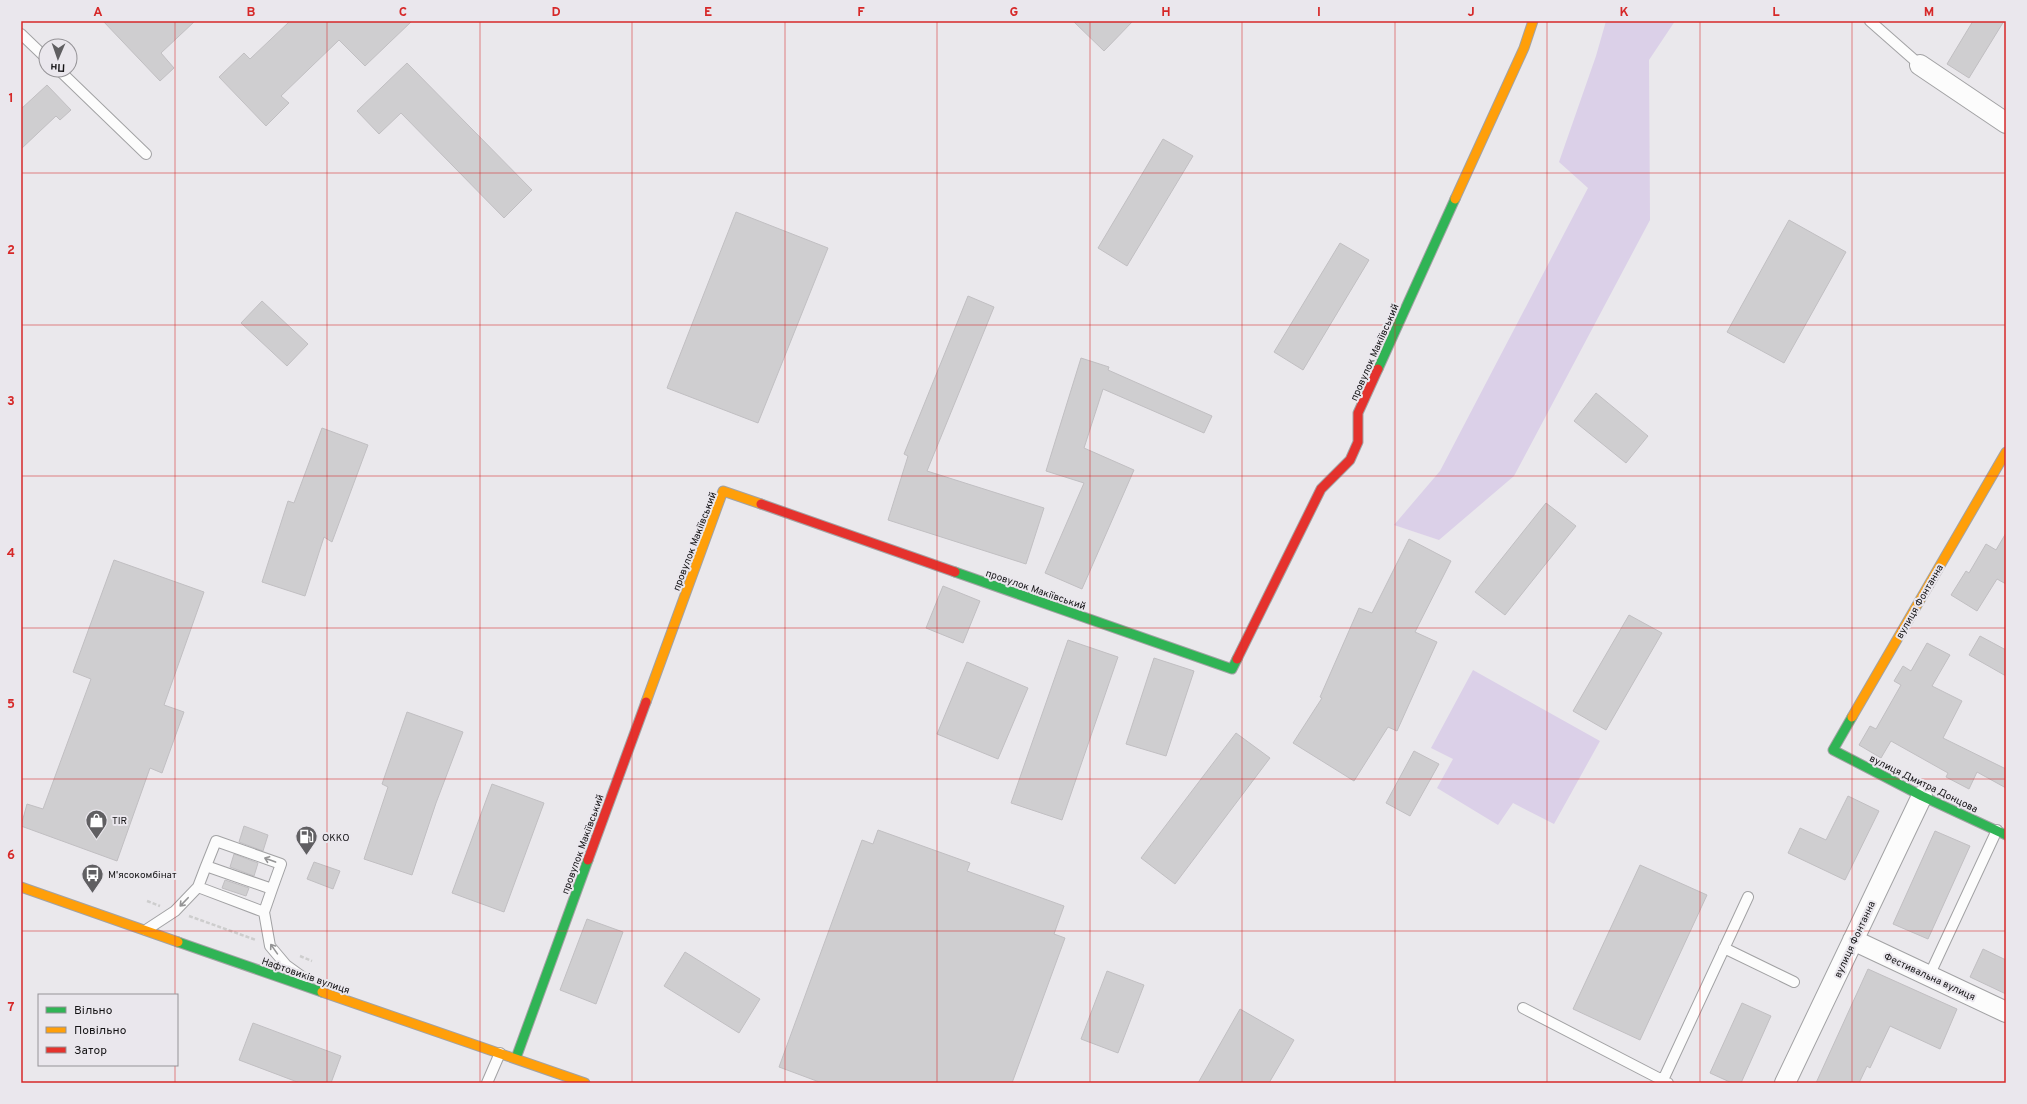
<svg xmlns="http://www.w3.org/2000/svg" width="2027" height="1104" viewBox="0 0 2027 1104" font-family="Overpass,sans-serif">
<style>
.green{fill:#dbd0e8}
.building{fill:#cfced0;stroke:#c1bfc2}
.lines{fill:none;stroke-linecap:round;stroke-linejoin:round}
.lane-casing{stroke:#a2a2a4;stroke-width:12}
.street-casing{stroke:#a2a2a4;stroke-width:22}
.fast-casing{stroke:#a2a2a4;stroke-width:11}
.slow-casing{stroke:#a2a2a4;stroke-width:11}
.jam-casing{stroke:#a2a2a4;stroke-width:11}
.path{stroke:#cdcdcd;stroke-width:2.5;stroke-dasharray:4 2;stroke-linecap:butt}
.lane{stroke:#fcfcfc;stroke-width:10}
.street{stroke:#fcfcfc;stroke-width:20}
.fast{stroke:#30b455;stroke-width:9}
.slow{stroke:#ff9f0a;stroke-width:9}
.jam{stroke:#e5322d;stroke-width:9}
.oneway{stroke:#949495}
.grid{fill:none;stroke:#d62828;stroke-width:1;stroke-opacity:0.55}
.labels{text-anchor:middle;stroke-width:4;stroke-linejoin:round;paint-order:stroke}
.street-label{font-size:10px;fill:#161517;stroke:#eae7ed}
.poi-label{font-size:10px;fill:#161517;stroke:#eae7ed;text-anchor:start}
.neatline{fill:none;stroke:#d62828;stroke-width:1.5}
.grid-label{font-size:13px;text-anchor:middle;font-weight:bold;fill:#d62828}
</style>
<rect width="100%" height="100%" fill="#eae8ec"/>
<path class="green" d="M 1606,21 L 1675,21 L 1649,60 L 1650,220 L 1514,476 L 1439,540 L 1394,525 L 1440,471 L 1588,188 L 1559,162 L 1596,56 Z
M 1473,670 L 1600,741 L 1554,824 L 1513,803 L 1498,825 L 1437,788 L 1453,759 L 1431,748 Z"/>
<path class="building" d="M 103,21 L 195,21 L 161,53 L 174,68 L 160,81 Z
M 290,21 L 412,21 L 365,66 L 339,40 L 281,96 L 289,103 L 266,126 L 219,77 L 244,53 L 250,59 Z
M 1073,21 L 1133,21 L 1104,51 Z
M 1973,21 L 2004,21 L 1969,78 L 1947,64 Z
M 407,63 L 532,190 L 504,218 L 401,113 L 379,134 L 357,111 Z
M 47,85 L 71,110 L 60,120 L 56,116 L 21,149 L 21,109 Z
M 1163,139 L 1193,156 L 1127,266 L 1098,248 Z
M 736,212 L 828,248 L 758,423 L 667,388 Z
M 1789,220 L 1846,252 L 1784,363 L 1727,332 Z
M 1340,243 L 1369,260 L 1303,370 L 1274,352 Z
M 968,296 L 994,307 L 927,471 L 1044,508 L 1026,564 L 888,520 L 908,456 L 904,454 Z
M 262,301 L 308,344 L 287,366 L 241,323 Z
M 1081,358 L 1109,367 L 1108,370 L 1212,416 L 1204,433 L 1103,389 L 1084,448 L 1134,470 L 1082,589 L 1045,573 L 1084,483 L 1046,471 Z
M 1596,393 L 1648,436 L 1626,463 L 1574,421 Z
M 322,428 L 368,445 L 332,542 L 324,537 L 305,596 L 262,582 L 288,501 L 294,503 Z
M 1546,503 L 1576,526 L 1505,615 L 1475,592 Z
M 2006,533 L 2006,584 L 1997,579 L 1977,611 L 1951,595 L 1966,571 L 1969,573 L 1986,544 L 1996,550 Z
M 1409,539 L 1451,561 L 1415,632 L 1437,642 L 1397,731 L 1388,727 L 1354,781 L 1293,743 L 1322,698 L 1320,697 L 1359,608 L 1372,613 Z
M 114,560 L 204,592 L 164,705 L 184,712 L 162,773 L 150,768 L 117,861 L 21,826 L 27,804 L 43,809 L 91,679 L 73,672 Z
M 943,586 L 980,601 L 963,643 L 926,628 Z
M 1629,615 L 1662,633 L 1606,730 L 1573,711 Z
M 1980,636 L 2006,650 L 2006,676 L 1969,655 Z
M 1068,640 L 1118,657 L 1062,820 L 1011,803 Z
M 1927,643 L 1950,655 L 1932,686 L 1962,701 L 1943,738 L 2006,769 L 2006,788 L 1977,772 L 1969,789 L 1946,777 L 1948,773 L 1891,741 L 1881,758 L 1859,745 L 1870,726 L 1876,729 L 1901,685 L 1894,681 L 1903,666 L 1911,671 Z
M 1154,658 L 1194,671 L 1166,756 L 1126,744 Z
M 967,662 L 1028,688 L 998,759 L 937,734 Z
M 407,712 L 463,732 L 436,803 L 412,875 L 364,859 L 388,787 L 382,784 Z
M 1236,733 L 1270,758 L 1175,884 L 1141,858 Z
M 1414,751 L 1439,764 L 1410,816 L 1386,803 Z
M 492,784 L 544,803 L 504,912 L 452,893 Z
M 1848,796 L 1879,811 L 1845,880 L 1788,853 L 1800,828 L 1826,840 Z
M 244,826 L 268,835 L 263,851 L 239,842 Z
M 878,830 L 970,863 L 967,871 L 1064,906 L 1054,934 L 1065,938 L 1012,1083 L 822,1083 L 779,1067 L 862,840 L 873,844 Z
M 1935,831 L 1970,846 L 1928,939 L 1893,924 Z
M 234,854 L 258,863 L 254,876 L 230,867 Z
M 314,862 L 340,871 L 333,889 L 307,879 Z
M 1640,865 L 1707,895 L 1640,1040 L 1573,1009 Z
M 225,880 L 249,888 L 246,896 L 222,888 Z
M 587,919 L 623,932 L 596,1004 L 560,990 Z
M 1983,949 L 2006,960 L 2006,994 L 1970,977 Z
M 685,952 L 760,999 L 739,1033 L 664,986 Z
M 1868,969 L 1957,1009 L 1940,1049 L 1890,1026 L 1870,1068 L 1867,1066 L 1859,1083 L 1816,1083 Z
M 1107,971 L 1144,985 L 1118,1053 L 1081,1039 Z
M 1742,1003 L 1771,1016 L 1741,1083 L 1732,1083 L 1710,1073 Z
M 1240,1009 L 1294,1040 L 1269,1083 L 1198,1083 Z
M 253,1023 L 341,1056 L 331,1083 L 300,1083 L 239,1060 Z"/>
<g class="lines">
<defs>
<path id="lane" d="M 1870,21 L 1920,65
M 21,34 L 46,58
M 59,70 L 146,154
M 206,866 L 216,841 L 281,864 L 272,889
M 198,887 L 206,866 L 272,889 L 264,912
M 146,930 L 175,911 L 198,887 L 264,912 L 270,946 L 286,965 L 304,978
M 1724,948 L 1794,982
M 1929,976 L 1997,830
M 1523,1008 L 1668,1083
M 1663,1080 L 1748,897
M 487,1083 L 500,1053"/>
<path id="street" d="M 1920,65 L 2006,123
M 1853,940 L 2006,1012
M 1785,1083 L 1922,796"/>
<path id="fast" d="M 1378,369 L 1455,199
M 955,572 L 1232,669 L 1237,659
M 1852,717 L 1833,750 L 1922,796 L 2006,835
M 178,942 L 322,992
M 516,1058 L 588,860"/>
<path id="slow" d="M 1455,199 L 1524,48 L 1533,21
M 646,702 L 723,491 L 761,504
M 1852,717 L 2006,452
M 21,887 L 178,942
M 322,992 L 585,1083"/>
<path id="jam" d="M 761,504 L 955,572
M 1237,659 L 1321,489 L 1350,460 L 1358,442 L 1358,413 L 1378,369
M 588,860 L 646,702"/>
</defs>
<use href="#lane" class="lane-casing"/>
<use href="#street" class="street-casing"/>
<use href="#fast" class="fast-casing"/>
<use href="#slow" class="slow-casing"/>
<use href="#jam" class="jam-casing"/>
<path class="path" d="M 147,901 L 160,906
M 189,916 L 256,940
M 300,956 L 312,961"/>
<use href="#lane" class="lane"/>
<use href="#street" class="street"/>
<use href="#fast" class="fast"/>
<use href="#slow" class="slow"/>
<use href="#jam" class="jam"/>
</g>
<defs><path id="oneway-shaft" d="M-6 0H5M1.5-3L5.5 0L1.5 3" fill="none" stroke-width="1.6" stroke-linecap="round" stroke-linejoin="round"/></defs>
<g class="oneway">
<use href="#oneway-shaft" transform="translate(270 860) rotate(-160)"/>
<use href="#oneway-shaft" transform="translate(184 902) rotate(134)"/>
<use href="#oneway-shaft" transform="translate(274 949) rotate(-125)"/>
</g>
<path class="grid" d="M 175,21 L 175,995M 327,21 L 327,1083M 480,21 L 480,1083M 632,21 L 632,1083M 785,21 L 785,1083M 937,21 L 937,1083M 1090,21 L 1090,1083M 1242,21 L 1242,1083M 1395,21 L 1395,1083M 1547,21 L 1547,1083M 1700,21 L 1700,1083M 1852,21 L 1852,1083M 21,173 L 2006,173M 21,325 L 2006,325M 21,476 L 2006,476M 21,628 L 2006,628M 21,779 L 2006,779M 21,931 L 2006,931M 175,1065 L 175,1083"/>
<defs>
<symbol id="shop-pin" viewBox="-11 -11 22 30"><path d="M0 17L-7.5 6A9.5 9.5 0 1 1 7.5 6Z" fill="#605f62" stroke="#eae7ed"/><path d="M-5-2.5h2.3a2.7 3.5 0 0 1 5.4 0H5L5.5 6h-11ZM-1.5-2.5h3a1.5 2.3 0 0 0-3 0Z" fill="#fff"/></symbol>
<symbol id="fuel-pin" viewBox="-11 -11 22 30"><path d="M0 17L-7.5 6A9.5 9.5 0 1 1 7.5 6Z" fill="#605f62" stroke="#eae7ed"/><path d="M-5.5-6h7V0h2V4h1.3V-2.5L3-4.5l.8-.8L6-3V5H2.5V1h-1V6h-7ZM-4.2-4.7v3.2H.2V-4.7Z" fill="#fff"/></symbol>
<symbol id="bus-pin" viewBox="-11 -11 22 30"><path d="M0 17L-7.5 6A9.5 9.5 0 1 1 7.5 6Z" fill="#605f62" stroke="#eae7ed"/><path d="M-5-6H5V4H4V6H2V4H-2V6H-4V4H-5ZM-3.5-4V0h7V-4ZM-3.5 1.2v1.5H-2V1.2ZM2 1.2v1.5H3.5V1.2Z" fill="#fff"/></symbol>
</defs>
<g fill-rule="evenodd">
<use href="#shop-pin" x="84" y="808" width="25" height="34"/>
<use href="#fuel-pin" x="294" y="824" width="25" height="34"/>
<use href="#bus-pin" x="80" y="862" width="25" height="34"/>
</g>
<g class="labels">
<g class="street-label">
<text transform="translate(1374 352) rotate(-66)" y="4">провулок Макіївський</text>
<text transform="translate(694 541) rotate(-69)" y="4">провулок Макіївський</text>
<text transform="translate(1036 589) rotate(19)" y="4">провулок Макіївський</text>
<text transform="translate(1919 601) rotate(-60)" y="4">вулиця Фонтанна</text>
<text transform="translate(1924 783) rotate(26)" y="4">вулиця Дмитра Донцова</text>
<text transform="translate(582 844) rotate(-70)" y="4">провулок Макіївський</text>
<text transform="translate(1854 939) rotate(-65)" y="4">вулиця Фонтанна</text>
<text transform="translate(306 975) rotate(19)" y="4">Нафтовиків вулиця</text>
<text transform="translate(1930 976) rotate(25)" y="4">Фестивальна вулиця</text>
</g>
<g class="poi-label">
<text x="112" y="824">TIR</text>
<text x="322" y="841">ОККО</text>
<text x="108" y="878">М'ясокомбінат</text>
</g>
</g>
<rect width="2027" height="1104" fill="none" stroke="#eae7ed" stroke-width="44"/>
<rect x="38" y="994" width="140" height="72" fill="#eae7ed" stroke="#959397"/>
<rect x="46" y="1007" width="20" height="6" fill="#30b455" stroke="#959397"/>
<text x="74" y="1014" font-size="12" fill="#161517">Вільно</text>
<rect x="46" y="1027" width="20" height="6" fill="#ff9f0a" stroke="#959397"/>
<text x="74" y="1034" font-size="12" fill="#161517">Повільно</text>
<rect x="46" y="1047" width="20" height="6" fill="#e5322d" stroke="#959397"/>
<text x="74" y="1054" font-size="12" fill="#161517">Затор</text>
<g transform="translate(58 58) rotate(182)"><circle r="19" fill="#eae7ed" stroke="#959397"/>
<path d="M0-3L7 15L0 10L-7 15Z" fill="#605f62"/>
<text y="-6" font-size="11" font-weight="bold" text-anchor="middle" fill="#161517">Пн</text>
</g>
<rect x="22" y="22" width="1983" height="1060" class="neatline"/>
<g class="grid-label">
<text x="98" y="16">A</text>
<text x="251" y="16">B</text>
<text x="403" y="16">C</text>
<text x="556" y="16">D</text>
<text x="708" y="16">E</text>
<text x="861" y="16">F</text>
<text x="1014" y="16">G</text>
<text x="1166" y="16">H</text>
<text x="1319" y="16">I</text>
<text x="1471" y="16">J</text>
<text x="1624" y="16">K</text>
<text x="1776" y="16">L</text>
<text x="1929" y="16">M</text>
<text x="11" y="102">1</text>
<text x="11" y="254">2</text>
<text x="11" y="405">3</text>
<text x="11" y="557">4</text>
<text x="11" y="708">5</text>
<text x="11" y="859">6</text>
<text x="11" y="1011">7</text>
</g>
</svg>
